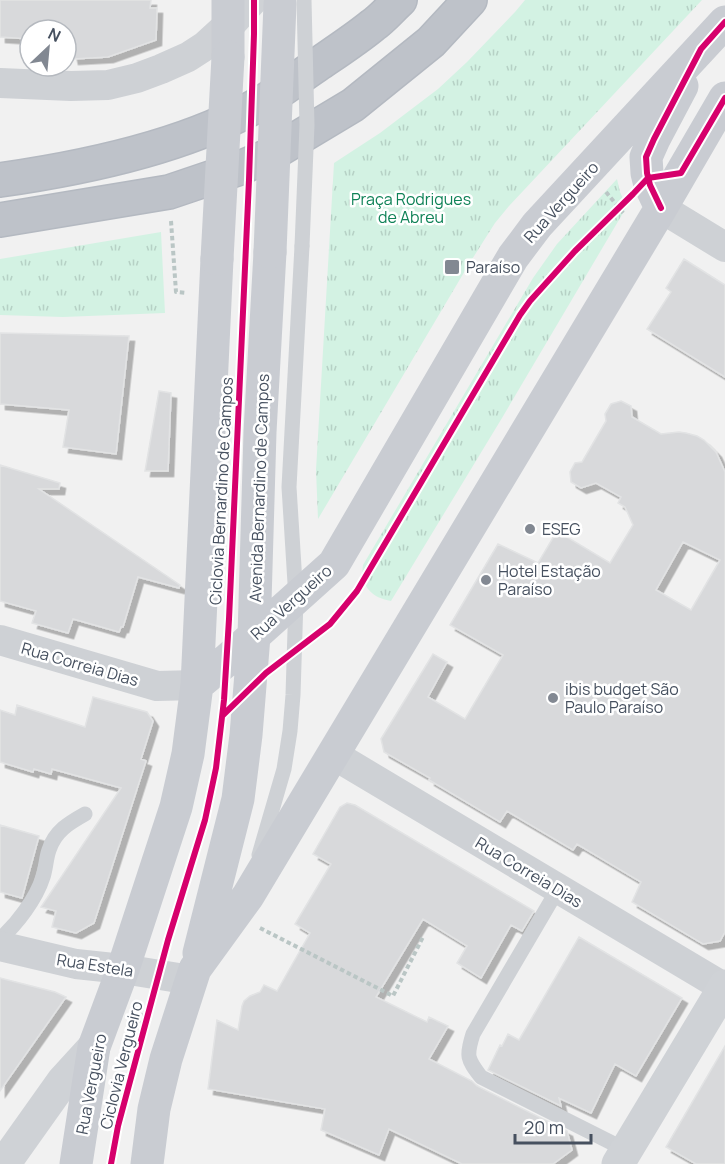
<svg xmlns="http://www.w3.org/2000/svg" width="725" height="1164" viewBox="0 0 725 1164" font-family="Manrope,sans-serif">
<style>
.park{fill:url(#park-tufts)}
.building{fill:#d8d9db;stroke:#e2e3e4;stroke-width:1.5;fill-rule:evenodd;filter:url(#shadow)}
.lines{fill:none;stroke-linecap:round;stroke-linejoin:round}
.highway-casing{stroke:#b4b9c1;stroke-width:36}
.path{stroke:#bac6c5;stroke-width:4;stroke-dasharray:4.5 3;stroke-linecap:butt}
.lane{stroke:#ced1d5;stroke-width:15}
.street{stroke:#ced1d5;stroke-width:30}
.secondary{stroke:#cfd2d6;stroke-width:33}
.primary{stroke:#c9ccd2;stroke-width:33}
.highway{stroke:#bec2c9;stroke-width:33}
.lane-bridge{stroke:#ced1d5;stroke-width:15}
.primary-bridge{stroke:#c9ccd2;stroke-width:33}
.cycleway-casing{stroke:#fff;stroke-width:10}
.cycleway{stroke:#d6006c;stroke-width:6}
.poi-dot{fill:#828892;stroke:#fff;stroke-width:2}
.labels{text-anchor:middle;stroke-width:5;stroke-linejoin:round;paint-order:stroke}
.park-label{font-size:16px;fill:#0f8257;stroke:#fff}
.street-label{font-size:16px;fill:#46505f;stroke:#fff}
.poi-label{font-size:16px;fill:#46505f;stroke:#fff;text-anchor:start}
</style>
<defs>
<pattern id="park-tufts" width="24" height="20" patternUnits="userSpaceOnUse" patternTransform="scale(1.5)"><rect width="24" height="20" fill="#d3f2e3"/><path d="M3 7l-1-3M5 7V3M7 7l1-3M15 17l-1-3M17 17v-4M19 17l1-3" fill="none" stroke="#b6d1c5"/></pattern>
<filter id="shadow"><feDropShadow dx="5.5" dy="5.5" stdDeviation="0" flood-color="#0004"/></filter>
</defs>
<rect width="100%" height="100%" fill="#f1f1f1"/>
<path class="park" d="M 525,0 L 702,0 L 509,206 L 495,223 L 469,264 L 318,519 L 316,470 L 334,163 L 380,133 L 438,89 L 467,62 L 515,12 Z
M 617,179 L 620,192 L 626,205 L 626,208 L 502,418 L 391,601 C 371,598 360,585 363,565 L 533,278 L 557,244 Z
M 161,232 L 165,313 L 63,317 L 0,315 L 0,259 Z"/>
<path class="building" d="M 0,0 L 151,0 L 150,8 L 157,8 L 156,40 L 108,57 L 73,59 L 71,49 L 66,48 L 66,30 L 30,30 L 30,39 L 0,37 Z
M 684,259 L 725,285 L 725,377 L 647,329 L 671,292 L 666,288 Z
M 0,333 L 129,336 L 116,454 L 63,447 L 69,410 L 0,404 Z
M 159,391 L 171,393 L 168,471 L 145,471 Z
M 621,401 L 631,406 L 632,417 L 661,434 L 679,432 L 686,433 L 697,436 L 704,440 L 716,452 L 725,472 L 725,932 L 720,941 L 703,944 L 632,902 L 641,882 L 577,844 L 573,850 L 507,811 L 500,822 L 429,780 L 430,778 L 384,752 L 381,739 L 433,654 L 447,662 L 428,697 L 465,719 L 503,655 L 450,625 L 498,544 L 538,563 L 557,531 L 610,563 L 633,525 L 625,507 L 618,503 L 621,497 L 596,483 L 581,488 L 571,482 L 570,472 L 575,463 L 582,462 L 606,421 L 605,414 L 611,404 ZM 683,542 L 720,560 L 691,610 L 656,590 Z
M 0,465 L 60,483 L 59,489 L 39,489 L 180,585 L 179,588 L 138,577 L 123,627 L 121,627 L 119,632 L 73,619 L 68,633 L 32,623 L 36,611 L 0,601 Z
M 93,697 L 147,712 L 153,721 L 141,759 L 146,761 L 94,923 L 76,933 L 52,927 L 56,911 L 41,907 L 121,788 L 52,769 L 51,774 L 34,769 L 33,772 L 0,762 L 0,710 L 15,715 L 17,705 L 85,727 Z
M 347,803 L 355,805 L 534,911 L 522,931 L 511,925 L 481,978 L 457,963 L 467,946 L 423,919 L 376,997 L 427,1022 L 429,1017 L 448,1026 L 429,1059 L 472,1081 L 477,1086 L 567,1131 L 572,1150 L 553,1164 L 462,1164 L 389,1129 L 379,1155 L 321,1130 L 325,1109 L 208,1089 L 217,1020 L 238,1030 L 242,1006 L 244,1001 L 250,996 L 260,992 L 264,985 L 277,991 L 310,933 L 295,924 L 331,864 L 313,854 L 340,807 Z
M 0,825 L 39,836 L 22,898 L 0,892 Z
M 579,937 L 682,998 L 636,1076 L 615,1064 L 591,1113 L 559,1098 L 561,1106 L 488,1070 L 500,1045 L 502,1046 L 508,1034 L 519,1040 Z
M 0,978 L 55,992 L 66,997 L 0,1091 Z
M 725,1046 L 725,1164 L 696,1164 L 666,1147 Z"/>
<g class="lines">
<defs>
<path id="highway" d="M 0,180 C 84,168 187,147 261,103 C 280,92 299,77 317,65 C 336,52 356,39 373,25 C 383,18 391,8 400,0
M 0,220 L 169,192 L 240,168 L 268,156 L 353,105 L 431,42 L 470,0"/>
</defs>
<use href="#highway" class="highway-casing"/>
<path class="path" d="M 606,192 L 624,214
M 171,221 L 176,292 L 187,293
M 260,928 L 393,996 L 423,937
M 127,1059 L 141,1013"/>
<path class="lane" d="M 259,855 L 284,769 L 290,731 L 293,695 L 296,599 L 289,487 L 302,246
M 558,889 L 473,1034 C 466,1056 467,1059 481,1077 L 626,1150
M 0,939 C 17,924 36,899 43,877 C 46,868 46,858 49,850 C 55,831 69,823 85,814"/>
<path class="street" d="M 0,83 L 71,86 L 108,85 L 137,78 L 161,69 L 188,57 L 205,46 L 228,25
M 661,208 L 725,247
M 0,640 L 157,686 L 197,685
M 334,755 L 725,988
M 0,946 L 76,964 L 123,969 L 191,980"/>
<path class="secondary" d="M 228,25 L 251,0
M 4,1164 L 63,1081 L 94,1047
M 618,1164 L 725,986"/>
<path class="primary" d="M 228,57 L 228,0
M 661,208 L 650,185 L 647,173 L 646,157 L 654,139 L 682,86
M 197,685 L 227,660 L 334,564 L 496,286 L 513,257 L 537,225 L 725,22
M 199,953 L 238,799 L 246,735 L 254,636 L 260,432 L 270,252
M 76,1164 L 94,1047 L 123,969 L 176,807 L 188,754 L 197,685 L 217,259
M 147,1164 L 154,1109 L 166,1059 L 195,969 L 248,896 L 661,208 L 725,98"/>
<use href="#highway" class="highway"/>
<path class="lane-bridge" d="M 302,246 L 307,125 L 304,0"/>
<path class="primary-bridge" d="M 270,252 L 280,4
M 217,259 L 228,57"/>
<defs>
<path id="cycleway" d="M 661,208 L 650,185 L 647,173 L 646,157 L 654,139 L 701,49 L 725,22
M 223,715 L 266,673 L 330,624 L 357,591 L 520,315 L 530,301 L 575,251 L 633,194 L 648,178 L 681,173 L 725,98
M 111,1164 L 118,1126 L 168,940 L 205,820 L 216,768 L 224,700 L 229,619 L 249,180 L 254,34 L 254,0"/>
</defs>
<use href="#cycleway" class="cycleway-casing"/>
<use href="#cycleway" class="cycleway"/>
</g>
<g class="poi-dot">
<rect x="444" y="259" width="16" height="16" rx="3"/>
<circle cx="530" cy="529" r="6"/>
<circle cx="486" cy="580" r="6"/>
<circle cx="553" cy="698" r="6"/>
</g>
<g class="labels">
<g class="park-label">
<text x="411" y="205">Praça Rodrigues<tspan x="411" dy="18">de Abreu</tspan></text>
</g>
<g class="street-label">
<text transform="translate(561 202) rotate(-48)" y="6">Rua Vergueiro</text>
<text transform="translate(259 488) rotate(-88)" y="6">Avenida Bernardino de Campos</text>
<text transform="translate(221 491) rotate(-87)" y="6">Ciclovia Bernardino de Campos</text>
<text transform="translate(291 602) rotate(-42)" y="6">Rua Vergueiro</text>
<text transform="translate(80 664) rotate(16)" y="6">Rua Correia Dias</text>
<text transform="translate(529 872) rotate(31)" y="6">Rua Correia Dias</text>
<text transform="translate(95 965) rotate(9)" y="6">Rua Estela</text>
<text transform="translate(121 1065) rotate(-76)" y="6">Ciclovia Vergueiro</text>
<text transform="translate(91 1084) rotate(-79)" y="6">Rua Vergueiro</text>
</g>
<g class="poi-label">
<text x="466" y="273">Paraíso</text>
<text x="542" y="535">ESEG</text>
<text x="498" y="577">Hotel Estação<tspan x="498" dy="18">Paraíso</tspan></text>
<text x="565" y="695">ibis budget São<tspan x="565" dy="18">Paulo Paraíso</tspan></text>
</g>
</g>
<g transform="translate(48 48) rotate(26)"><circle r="28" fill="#ffffff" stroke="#b5b9bf" stroke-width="1.5"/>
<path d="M0-4.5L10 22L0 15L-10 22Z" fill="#828892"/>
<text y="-9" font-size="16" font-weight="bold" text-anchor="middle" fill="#46505f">N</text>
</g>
<path d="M515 1134v9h76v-9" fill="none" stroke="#46505f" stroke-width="3"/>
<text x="524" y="1134" font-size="18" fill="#46505f" stroke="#ffffff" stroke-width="4.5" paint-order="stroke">20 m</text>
</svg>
